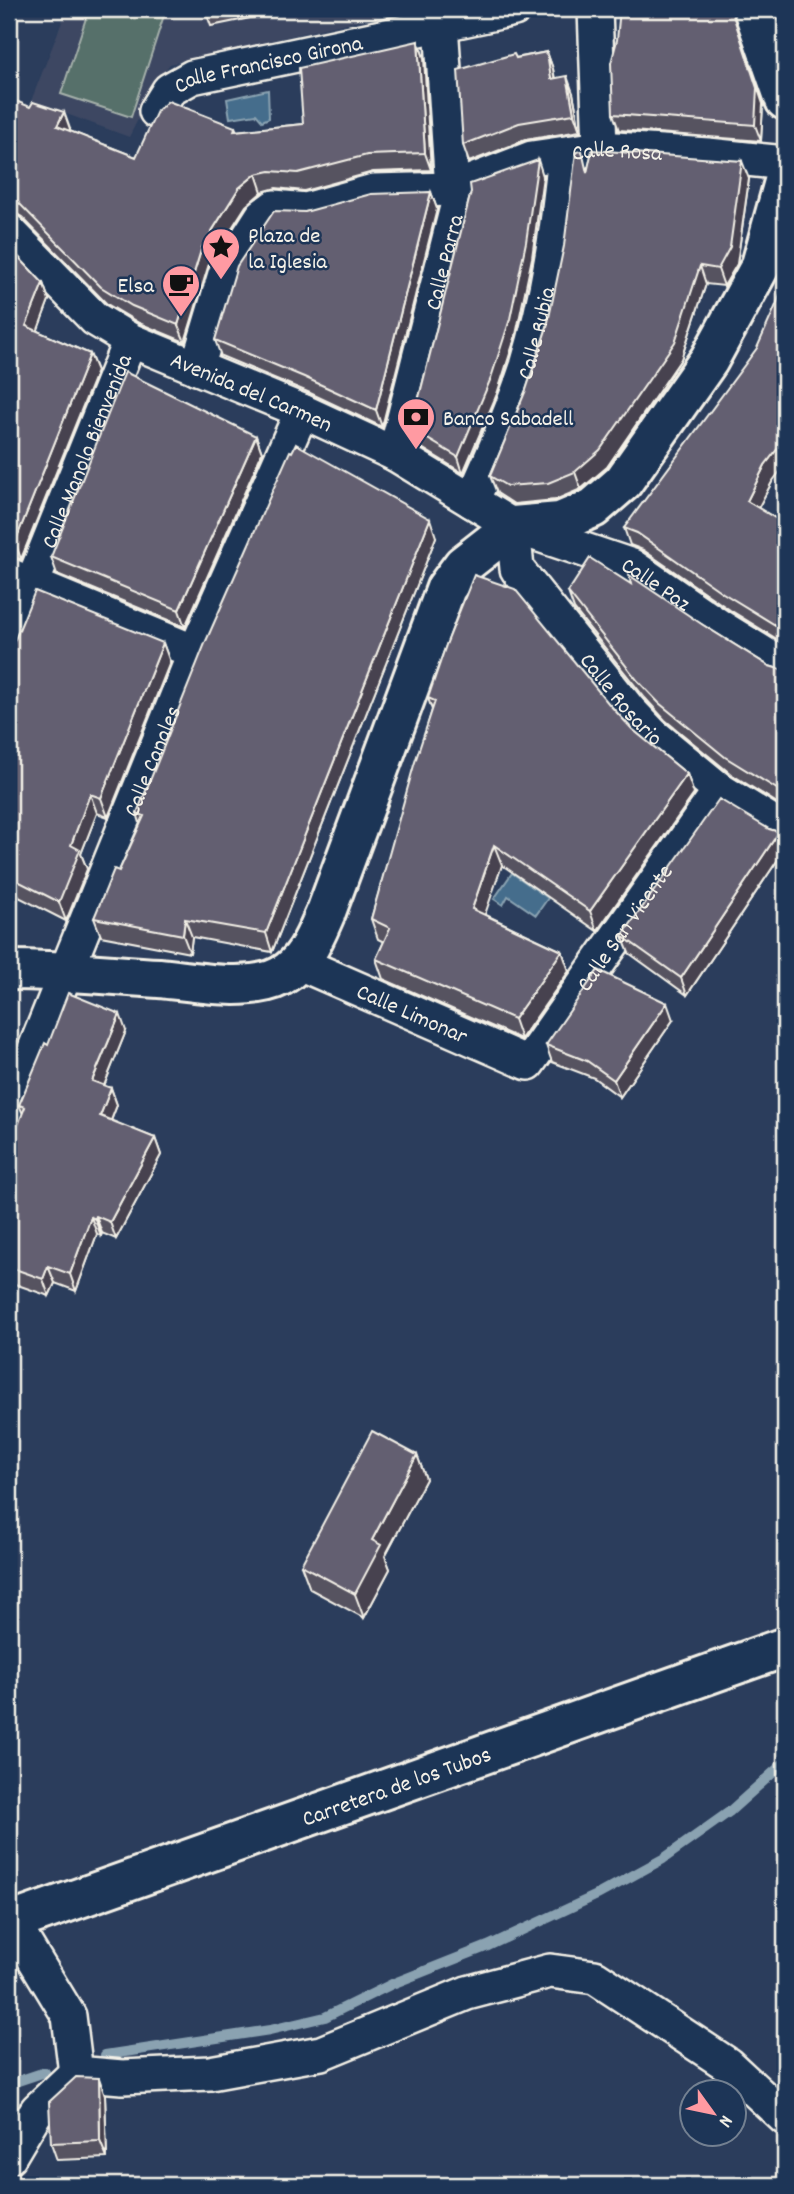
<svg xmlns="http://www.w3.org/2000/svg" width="794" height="2194" viewBox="0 0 794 2194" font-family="Dekko,sans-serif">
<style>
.built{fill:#3c4762}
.green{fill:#566f6b;stroke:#a5b0aa;stroke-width:2}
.water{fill:#446d8c;stroke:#8aa2b1;stroke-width:2}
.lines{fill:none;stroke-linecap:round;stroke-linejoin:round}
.stream{stroke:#8aa2b1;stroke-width:10}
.street-casing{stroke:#f4f1e8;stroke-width:38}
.secondary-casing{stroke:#f4f1e8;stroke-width:44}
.street{stroke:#1d3557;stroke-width:33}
.secondary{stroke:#1d3557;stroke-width:38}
.wall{fill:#565261;stroke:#f4f1e8;stroke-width:2}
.shaded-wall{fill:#46424f;stroke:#f4f1e8;stroke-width:2}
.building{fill:#645f71;stroke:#f4f1e8;stroke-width:2}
.labels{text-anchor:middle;stroke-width:5;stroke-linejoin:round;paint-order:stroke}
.street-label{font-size:23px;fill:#f4f1e8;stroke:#1d3557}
.poi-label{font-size:23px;fill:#f4f1e8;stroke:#1d3557;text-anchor:start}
</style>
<rect width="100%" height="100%" fill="#2b3d5c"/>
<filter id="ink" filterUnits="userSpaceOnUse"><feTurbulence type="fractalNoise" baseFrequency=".0143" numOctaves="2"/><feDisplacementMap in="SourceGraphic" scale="14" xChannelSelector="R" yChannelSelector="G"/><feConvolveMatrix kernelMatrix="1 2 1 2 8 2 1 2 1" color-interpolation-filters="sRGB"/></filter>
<g filter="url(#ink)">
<path class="built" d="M 67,9 L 408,9 L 170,64 L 160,77 L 129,137 L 31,101 Z"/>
<path class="green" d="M 89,9 L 166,9 L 131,117 L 61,94 Z"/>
<path class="water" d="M 268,90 L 269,118 L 262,121 L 256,114 L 230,118 L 227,99 Z
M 512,873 L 548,898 L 536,915 L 508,896 L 503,905 L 494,899 Z"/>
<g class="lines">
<path class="stream" d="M 105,2055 L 270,2030 L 325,2017 L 392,1984 L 488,1946 L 597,1895 L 663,1859 L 729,1812 L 785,1762
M 9,2084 L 45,2072"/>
<defs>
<g id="street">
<path d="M 595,9 L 600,148"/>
<path id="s1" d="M 156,111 L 169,90 L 192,77 L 514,9"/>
<path id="s2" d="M 9,231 L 95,319 L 130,340 L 302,411 L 395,454 L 513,526 L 632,566 L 719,626 L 785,667"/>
<path id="s3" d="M 197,368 L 225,274 L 262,216 L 274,207 L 306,210 L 374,191 L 452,189 L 532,158 L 600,148 L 708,155 L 785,163"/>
<path id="s4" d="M 395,454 L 458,203 L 452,189 L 441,24"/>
<path id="s5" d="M 472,501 C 492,457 512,412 527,366 C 548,296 558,226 565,154"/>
<path id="s6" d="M 513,526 L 517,569 L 630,711 L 652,734 L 720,790 L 785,830"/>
<path d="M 9,575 L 195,652"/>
<path id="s7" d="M 9,641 L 130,340"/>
<path id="s8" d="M 299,963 L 528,1063 L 720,790"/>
<path id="s9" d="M 9,1113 L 195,652 L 302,411"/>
<path d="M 12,1922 L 69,2016 L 76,2073 L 122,2077 L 210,2073 L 321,2053 L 467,1993 L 550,1971 L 595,1977 L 727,2064 L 785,2118"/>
<path d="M 9,2157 L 37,2110 L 76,2073"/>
</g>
<g id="secondary">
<path d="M 753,9 L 785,100"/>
<path d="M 9,970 C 59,970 109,975 159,978 C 193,981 249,993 281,976 C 306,962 315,937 326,912 L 446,588 L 463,565 L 513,526 L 560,522 L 593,508 L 623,482 L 709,360 L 761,265 L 785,178"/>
<path id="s10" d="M 9,1923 L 785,1647"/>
</g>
</defs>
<use href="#street" class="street-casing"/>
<use href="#secondary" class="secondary-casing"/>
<use href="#street" class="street"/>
<use href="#secondary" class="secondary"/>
</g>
<path class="wall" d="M 205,9 L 294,9 L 211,26 Z
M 731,9 L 763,104 L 761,141 L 619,130 L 613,114 Z
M 418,41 L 424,58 L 431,170 L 373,172 L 304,191 L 276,188 L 262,192 L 246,206 L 209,264 L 185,342 L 139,323 L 107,304 L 22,217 L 15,213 L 9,212 L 9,98 L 70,129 L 69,131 L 136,157 L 235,127 L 237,131 L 303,124 Z
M 547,52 L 553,69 L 555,79 L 573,93 L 580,131 L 525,140 L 469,162 L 463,145 L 516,58 Z
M 588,167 L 749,179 L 737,264 L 724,286 L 706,284 L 681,359 L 607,467 L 581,489 L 555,500 L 514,504 L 497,493 L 490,476 L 526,390 L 547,327 Z
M 543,176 L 532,258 L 516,335 L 497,394 L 463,473 L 417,445 L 411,429 L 471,192 Z
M 431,192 L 437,209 L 382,427 L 310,393 L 221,356 L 215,340 L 305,212 Z
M 9,247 L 43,283 L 49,300 L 37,331 L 90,354 L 97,371 L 21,559 L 9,557 Z
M 256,436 L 262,453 L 185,627 L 57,574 L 51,557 Z
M 292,452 L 436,537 L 272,952 L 192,937 L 190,953 L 101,936 L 94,918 L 119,871 L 140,823 L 137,813 Z
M 772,482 L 758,508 L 785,524 L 785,644 L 730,610 L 643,550 L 630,545 L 624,528 Z
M 631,584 L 703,625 L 769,666 L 779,669 L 785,668 L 785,808 L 731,774 L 665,720 L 645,698 L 574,609 L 568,592 Z
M 163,643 L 170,662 L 108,817 L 97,813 L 81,854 L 87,869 L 66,921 L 19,897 L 9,913 L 9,654 Z
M 428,698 L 609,704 L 632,729 L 687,774 L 694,794 L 597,931 L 502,865 L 484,914 L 562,951 L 569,971 L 521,1039 L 383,979 L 376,959 L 384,942 L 378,939 L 371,919 L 432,710 Z
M 769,829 L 779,832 L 785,849 L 687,995 L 629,953 L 622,936 Z
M 673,1020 L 620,1097 L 594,1078 L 552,1062 L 546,1045 Z
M 126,1031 L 104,1086 L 111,1088 L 117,1105 L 111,1121 L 155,1138 L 161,1155 L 116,1239 L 102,1233 L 101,1236 L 97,1234 L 76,1291 L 55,1283 L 49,1296 L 9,1282 L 9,1148 L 23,1114 L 19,1105 L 48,1045 Z
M 417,1455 L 426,1479 L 385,1556 L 390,1569 L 364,1618 L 310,1589 L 301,1565 Z
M 105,2095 L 107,2158 L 57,2160 L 51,2143 Z"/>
<path class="shaded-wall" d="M 731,9 L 763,104 L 761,141 L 755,125 Z
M 418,41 L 424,58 L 431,170 L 425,153 Z
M 547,52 L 553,69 L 557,96 L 551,79 Z
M 567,76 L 573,93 L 580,131 L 574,114 Z
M 64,112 L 70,129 L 63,144 L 57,126 Z
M 538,160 L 543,176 L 532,258 L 516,335 L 497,394 L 463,473 L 458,457 Z
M 742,161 L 749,179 L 737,264 L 724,286 L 718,269 Z
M 256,174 L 262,192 L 246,206 L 209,264 L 185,342 L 178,325 L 202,247 L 239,188 Z
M 431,192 L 437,209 L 382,427 L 376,410 Z
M 700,266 L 706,284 L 681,359 L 607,467 L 581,489 L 575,472 Z
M 43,283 L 49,300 L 33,343 L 26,326 Z
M 90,354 L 97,371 L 21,559 L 15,542 Z
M 256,436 L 262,453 L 185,627 L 179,610 Z
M 785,439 L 785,465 L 772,482 L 753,518 L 747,501 L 765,465 Z
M 430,519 L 436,537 L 272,952 L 266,933 Z
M 163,643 L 170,662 L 108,817 L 101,798 Z
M 687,774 L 694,794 L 597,931 L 590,911 Z
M 90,794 L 97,813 L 81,854 L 87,869 L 66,921 L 59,902 L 71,845 Z
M 779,832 L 785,849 L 687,995 L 681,978 Z
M 494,845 L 502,865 L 480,929 L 472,909 Z
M 12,878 L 19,897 L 9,913 L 9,883 Z
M 185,919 L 192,937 L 190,953 L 183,935 Z
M 562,951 L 569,971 L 521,1039 L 514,1019 Z
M 667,1003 L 673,1020 L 620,1097 L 614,1080 Z
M 120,1014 L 126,1031 L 99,1098 L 92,1081 Z
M 9,1027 L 15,1045 L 9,1063 Z
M 111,1088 L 117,1105 L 106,1133 L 100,1116 Z
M 155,1138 L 161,1155 L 116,1239 L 110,1222 Z
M 96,1216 L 102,1233 L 101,1236 L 95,1219 Z
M 91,1217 L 97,1234 L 76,1291 L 70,1274 Z
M 48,1266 L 55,1283 L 49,1296 L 43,1279 Z
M 417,1455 L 426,1479 L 385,1556 L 390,1569 L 364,1618 L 355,1594 L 372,1540 Z
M 99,2078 L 105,2095 L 107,2158 L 100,2141 Z"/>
<path class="building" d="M 620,9 L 731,9 L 757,88 L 755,125 L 613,114 L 611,63 L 617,40 Z
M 418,41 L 425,153 L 367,155 L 298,173 L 270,171 L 256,174 L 239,188 L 202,247 L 178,325 L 132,306 L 101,287 L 16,200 L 9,196 L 9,98 L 30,107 L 33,102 L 64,112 L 57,126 L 136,157 L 157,111 L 168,101 L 235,127 L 234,131 L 303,124 L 299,68 Z
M 547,52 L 551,79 L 567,76 L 574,114 L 519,123 L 463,145 L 458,70 L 514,54 L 516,58 Z
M 592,150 L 742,161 L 730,247 L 718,269 L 700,266 L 675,342 L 600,450 L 575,472 L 548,483 L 507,486 L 490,476 L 526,390 L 547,327 L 564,246 L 576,152 L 582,151 L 587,173 Z
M 538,160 L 526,242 L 510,319 L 491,378 L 458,457 L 411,429 L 471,192 L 470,184 Z
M 431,192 L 376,410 L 304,377 L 215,340 L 237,266 L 274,211 L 305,212 L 371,194 Z
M 9,247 L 43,283 L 26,326 L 90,354 L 15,542 L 9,541 Z
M 785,278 L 785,422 L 783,426 L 785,428 L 785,439 L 765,465 L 747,501 L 785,524 L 785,631 L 723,593 L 637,533 L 624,528 L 757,348 L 777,303 Z
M 125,372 L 256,436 L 179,610 L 51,557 Z
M 296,444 L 430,519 L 266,933 L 185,919 L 183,935 L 94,918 L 114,869 L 119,871 L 144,816 L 137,813 L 206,641 L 290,451 L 292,452 Z
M 590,558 L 631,584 L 629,575 L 703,625 L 769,666 L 779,669 L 785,668 L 785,794 L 725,757 L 659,703 L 638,681 L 568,592 Z
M 474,575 L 515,589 L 609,704 L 632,729 L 687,774 L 590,911 L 494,845 L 472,909 L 562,951 L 514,1019 L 376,959 L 390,928 L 371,919 L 414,765 L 435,701 L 428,698 L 446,645 Z
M 35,591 L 163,643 L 101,798 L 90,794 L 71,845 L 80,850 L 59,902 L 12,878 L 9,883 L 9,654 Z
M 719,799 L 769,829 L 779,832 L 681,978 L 622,936 Z
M 598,970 L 667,1003 L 614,1080 L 587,1061 L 546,1045 Z
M 68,993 L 120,1014 L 92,1081 L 111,1088 L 100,1116 L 155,1138 L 110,1222 L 96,1216 L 95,1219 L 91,1217 L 70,1274 L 48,1266 L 43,1279 L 9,1267 L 9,1148 L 25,1107 L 19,1105 L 45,1043 L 48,1045 Z
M 372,1431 L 417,1455 L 372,1540 L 381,1545 L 355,1594 L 301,1565 Z
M 76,2077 L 99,2078 L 100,2141 L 51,2143 L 49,2102 Z"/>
</g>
<defs>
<symbol id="sight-pin" viewBox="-11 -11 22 30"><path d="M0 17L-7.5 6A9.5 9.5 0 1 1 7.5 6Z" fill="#ff9aa2" stroke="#1d3557"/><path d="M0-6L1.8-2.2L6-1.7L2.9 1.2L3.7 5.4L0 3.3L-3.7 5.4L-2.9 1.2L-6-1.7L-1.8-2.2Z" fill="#111"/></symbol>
<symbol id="cafe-pin" viewBox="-11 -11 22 30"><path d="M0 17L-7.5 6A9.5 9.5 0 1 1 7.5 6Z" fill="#ff9aa2" stroke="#1d3557"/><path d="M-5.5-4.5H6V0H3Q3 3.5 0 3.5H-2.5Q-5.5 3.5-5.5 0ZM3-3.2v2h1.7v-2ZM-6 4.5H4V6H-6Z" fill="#111"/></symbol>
<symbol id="bank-pin" viewBox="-11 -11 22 30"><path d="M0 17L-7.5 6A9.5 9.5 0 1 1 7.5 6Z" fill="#ff9aa2" stroke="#1d3557"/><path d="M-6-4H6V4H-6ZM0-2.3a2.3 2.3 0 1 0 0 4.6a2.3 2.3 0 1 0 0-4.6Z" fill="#111"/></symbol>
</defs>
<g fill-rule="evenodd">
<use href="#sight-pin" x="199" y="225" width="44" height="60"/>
<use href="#cafe-pin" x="159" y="262" width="44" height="60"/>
<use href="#bank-pin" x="394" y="395" width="44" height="60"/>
</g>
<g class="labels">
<g class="street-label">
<text dy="8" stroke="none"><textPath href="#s1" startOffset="128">Calle Francisco Girona</textPath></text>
<text dy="8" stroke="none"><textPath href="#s3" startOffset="534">Calle Rosa</textPath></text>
<text dy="8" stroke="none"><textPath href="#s4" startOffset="198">Calle Parra</textPath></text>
<text dy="8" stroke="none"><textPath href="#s5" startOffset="180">Calle Rubia</textPath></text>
<text dy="8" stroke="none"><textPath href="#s2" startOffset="296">Avenida del Carmen</textPath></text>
<text dy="8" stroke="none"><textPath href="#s7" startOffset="205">Calle Manolo Bienvenida</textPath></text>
<text dy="8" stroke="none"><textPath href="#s2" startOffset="746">Calle Paz</textPath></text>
<text dy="8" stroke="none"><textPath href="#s6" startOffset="210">Calle Rosario</textPath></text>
<text dy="8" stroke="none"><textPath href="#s9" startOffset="380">Calle Canales</textPath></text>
<text dy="8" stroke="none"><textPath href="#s8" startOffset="416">Calle San Vicente</textPath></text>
<text dy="8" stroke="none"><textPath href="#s8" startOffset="124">Calle Limonar</textPath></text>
<text dy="8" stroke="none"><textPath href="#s10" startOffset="411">Carretera de los Tubos</textPath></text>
</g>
<g class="poi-label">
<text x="248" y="242">Plaza de<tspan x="248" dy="26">la Iglesia</tspan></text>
<text x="154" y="292" text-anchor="end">Elsa</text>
<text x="443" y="425">Banco Sabadell</text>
</g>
</g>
<rect width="794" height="2194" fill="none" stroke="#1d3557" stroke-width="35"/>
<rect x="18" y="18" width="759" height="2159" fill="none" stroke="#f4f1e8" stroke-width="2.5" filter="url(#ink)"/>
<g transform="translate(713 2113) rotate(123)"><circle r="33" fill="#1d3557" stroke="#738091" stroke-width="2"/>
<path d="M0-5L12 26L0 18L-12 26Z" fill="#ff9aa2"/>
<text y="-10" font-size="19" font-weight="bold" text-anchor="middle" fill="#f4f1e8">N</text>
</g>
</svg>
